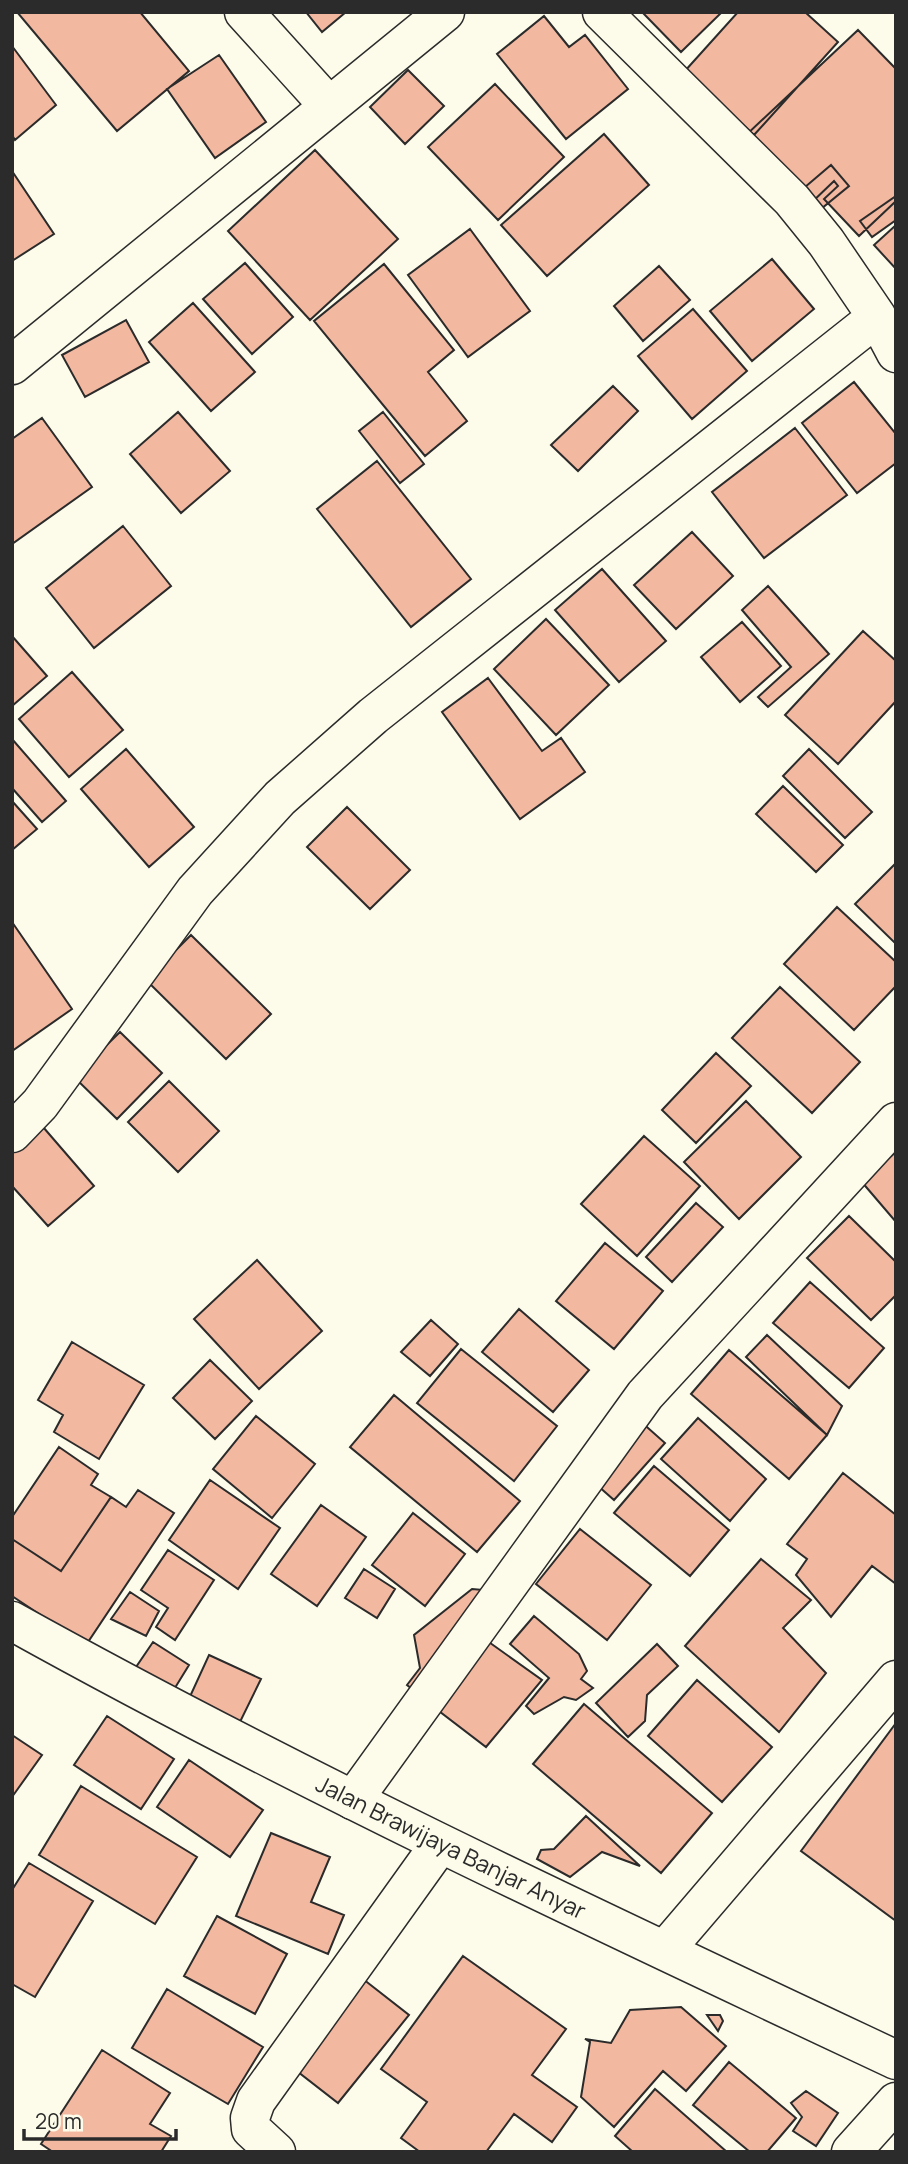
<svg xmlns="http://www.w3.org/2000/svg" width="908" height="2164" viewBox="0 0 908 2164" font-family="Manrope,sans-serif">
<style>
.building{fill:#f2b8a0;stroke:#2b2b2b;stroke-width:2}
.lines{fill:none;stroke-linecap:round;stroke-linejoin:round}
.street-casing{stroke:#2b2b2b;stroke-width:41}
.secondary-casing{stroke:#2b2b2b;stroke-width:41}
.street{stroke:#fdfbea;stroke-width:38}
.secondary{stroke:#fdfbea;stroke-width:38}
.labels{text-anchor:middle;stroke-width:5;stroke-linejoin:round;paint-order:stroke}
.street-label{font-size:23px;fill:#2b2b2b;stroke:#fdfbea}
</style>
<rect width="100%" height="100%" fill="#fdfbea"/>
<path class="building" d="M 17,12 L 140,12 L 189,71 L 117,131 Z
M 306,12 L 346,12 L 322,32 Z
M 642,12 L 722,12 L 681,52 Z
M 738,12 L 805,12 L 838,42 L 754,135 L 684,72 Z
M 544,16 L 569,47 L 585,35 L 628,89 L 566,139 L 497,54 Z
M 858,30 L 896,69 L 896,201 L 859,236 L 824,199 L 838,186 L 834,181 L 810,204 L 745,136 Z
M 12,46 L 56,105 L 15,140 L 12,135 Z
M 219,55 L 266,122 L 215,158 L 167,89 Z
M 408,70 L 444,106 L 405,144 L 370,107 Z
M 495,84 L 564,157 L 498,220 L 428,147 Z
M 604,134 L 649,185 L 547,276 L 501,225 Z
M 315,150 L 398,239 L 310,320 L 228,231 Z
M 831,165 L 849,186 L 816,213 L 798,193 Z
M 12,171 L 54,234 L 12,261 Z
M 896,196 L 896,220 L 872,237 L 860,221 Z
M 896,225 L 896,269 L 874,245 Z
M 470,229 L 530,311 L 468,357 L 408,275 Z
M 772,259 L 814,309 L 752,361 L 710,311 Z
M 245,263 L 293,317 L 252,354 L 203,299 Z
M 384,264 L 454,350 L 428,372 L 467,421 L 425,456 L 314,321 Z
M 659,266 L 690,300 L 643,341 L 614,306 Z
M 193,303 L 255,372 L 211,411 L 149,342 Z
M 693,309 L 747,371 L 692,419 L 638,356 Z
M 126,320 L 149,362 L 85,397 L 62,355 Z
M 854,382 L 896,434 L 896,463 L 857,493 L 802,423 Z
M 613,386 L 638,411 L 578,471 L 551,445 Z
M 178,412 L 230,471 L 181,513 L 130,454 Z
M 383,412 L 424,464 L 400,483 L 359,431 Z
M 42,418 L 92,487 L 12,544 L 12,439 Z
M 795,428 L 847,495 L 764,558 L 712,492 Z
M 377,461 L 471,579 L 411,627 L 317,509 Z
M 123,526 L 171,586 L 94,648 L 46,588 Z
M 692,532 L 733,576 L 676,629 L 634,585 Z
M 602,569 L 666,641 L 619,682 L 555,610 Z
M 768,586 L 829,654 L 768,707 L 758,697 L 791,667 L 742,610 Z
M 546,619 L 609,685 L 556,735 L 494,669 Z
M 742,622 L 781,666 L 740,702 L 701,657 Z
M 863,631 L 896,661 L 896,701 L 838,764 L 785,715 Z
M 12,636 L 47,676 L 12,706 Z
M 72,672 L 123,730 L 69,777 L 19,719 Z
M 488,678 L 542,751 L 561,738 L 585,772 L 520,819 L 442,712 Z
M 12,739 L 66,801 L 42,822 L 12,788 Z
M 126,749 L 194,827 L 149,867 L 81,789 Z
M 809,749 L 872,812 L 845,838 L 783,776 Z
M 783,786 L 843,845 L 816,872 L 756,814 Z
M 12,801 L 37,829 L 12,850 Z
M 347,807 L 410,870 L 370,909 L 307,847 Z
M 896,863 L 896,944 L 855,904 Z
M 837,907 L 896,962 L 896,986 L 854,1030 L 784,964 Z
M 12,922 L 72,1009 L 12,1051 Z
M 191,935 L 271,1014 L 226,1059 L 146,980 Z
M 780,987 L 860,1062 L 812,1113 L 732,1038 Z
M 120,1032 L 162,1073 L 117,1119 L 74,1077 Z
M 716,1053 L 751,1086 L 696,1143 L 662,1110 Z
M 169,1081 L 219,1131 L 178,1172 L 128,1122 Z
M 746,1101 L 801,1157 L 739,1219 L 684,1162 Z
M 37,1120 L 94,1186 L 48,1226 L 12,1186 L 12,1142 Z
M 644,1136 L 700,1186 L 637,1256 L 581,1204 Z
M 896,1152 L 896,1222 L 861,1181 Z
M 696,1203 L 723,1227 L 672,1282 L 646,1257 Z
M 849,1216 L 896,1262 L 896,1295 L 871,1320 L 807,1258 Z
M 605,1243 L 663,1291 L 614,1349 L 556,1301 Z
M 257,1260 L 322,1331 L 259,1389 L 194,1319 Z
M 810,1282 L 884,1348 L 849,1388 L 773,1323 Z
M 519,1309 L 589,1370 L 553,1412 L 482,1352 Z
M 431,1320 L 458,1344 L 430,1376 L 401,1352 Z
M 767,1335 L 842,1406 L 827,1435 L 746,1357 Z
M 72,1342 L 144,1385 L 99,1459 L 54,1432 L 63,1415 L 38,1400 Z
M 461,1349 L 557,1426 L 514,1481 L 417,1403 Z
M 729,1350 L 827,1435 L 789,1479 L 691,1394 Z
M 210,1360 L 252,1401 L 215,1439 L 173,1398 Z
M 394,1395 L 520,1501 L 477,1552 L 350,1447 Z
M 256,1416 L 315,1464 L 272,1518 L 213,1469 Z
M 698,1418 L 766,1479 L 730,1521 L 661,1459 Z
M 639,1420 L 665,1443 L 614,1500 L 589,1478 Z
M 59,1447 L 98,1474 L 91,1485 L 111,1497 L 61,1571 L 12,1539 L 12,1517 Z
M 654,1466 L 729,1530 L 690,1576 L 614,1513 Z
M 843,1473 L 896,1515 L 896,1584 L 872,1566 L 831,1617 L 796,1575 L 807,1559 L 787,1544 Z
M 210,1480 L 280,1528 L 238,1589 L 169,1540 Z
M 138,1490 L 174,1513 L 86,1645 L 12,1596 L 12,1539 L 61,1571 L 111,1497 L 126,1507 Z
M 321,1505 L 366,1537 L 317,1606 L 271,1574 Z
M 413,1513 L 465,1554 L 425,1606 L 372,1565 Z
M 580,1529 L 651,1585 L 607,1640 L 536,1584 Z
M 168,1550 L 214,1580 L 175,1640 L 156,1627 L 168,1608 L 141,1590 Z
M 761,1559 L 811,1600 L 783,1628 L 826,1673 L 779,1732 L 685,1646 Z
M 364,1569 L 395,1589 L 377,1618 L 345,1598 Z
M 472,1589 L 495,1591 L 420,1695 L 407,1685 L 420,1668 L 414,1635 Z
M 130,1592 L 159,1611 L 146,1636 L 111,1619 Z
M 534,1616 L 579,1654 L 587,1671 L 581,1679 L 593,1688 L 576,1700 L 564,1697 L 534,1714 L 526,1706 L 549,1678 L 510,1644 Z
M 486,1640 L 542,1680 L 486,1747 L 435,1708 Z
M 153,1642 L 189,1665 L 170,1696 L 132,1673 Z
M 657,1644 L 678,1666 L 647,1695 L 645,1721 L 628,1737 L 596,1703 Z
M 209,1655 L 261,1679 L 238,1726 L 187,1703 Z
M 697,1680 L 772,1747 L 722,1802 L 648,1736 Z
M 584,1704 L 712,1813 L 661,1873 L 533,1764 Z
M 107,1716 L 174,1759 L 141,1809 L 74,1765 Z
M 896,1723 L 896,1921 L 801,1851 Z
M 12,1735 L 42,1755 L 12,1797 Z
M 189,1760 L 263,1810 L 230,1857 L 157,1807 Z
M 81,1786 L 197,1857 L 155,1924 L 39,1855 Z
M 586,1816 L 640,1866 L 602,1852 L 570,1877 L 537,1859 L 541,1850 L 554,1849 Z
M 271,1833 L 330,1857 L 311,1902 L 344,1915 L 328,1954 L 236,1916 Z
M 29,1863 L 93,1901 L 35,1997 L 12,1984 L 12,1890 Z
M 217,1916 L 287,1954 L 255,2014 L 184,1976 Z
M 463,1956 L 566,2029 L 532,2075 L 577,2107 L 552,2142 L 514,2114 L 486,2152 L 420,2152 L 401,2138 L 427,2102 L 381,2069 Z
M 363,1979 L 409,2015 L 338,2103 L 293,2068 Z
M 167,1989 L 263,2047 L 228,2104 L 132,2048 Z
M 681,2007 L 726,2046 L 686,2091 L 663,2071 L 614,2127 L 581,2097 L 590,2042 L 585,2039 L 611,2043 L 630,2010 Z
M 707,2015 L 720,2015 L 723,2021 L 718,2031 Z
M 102,2050 L 170,2093 L 150,2124 L 171,2136 L 161,2152 L 53,2152 L 41,2144 Z
M 729,2062 L 796,2118 L 767,2152 L 750,2152 L 693,2105 Z
M 655,2089 L 727,2152 L 633,2152 L 615,2136 Z
M 806,2091 L 838,2113 L 816,2146 L 793,2131 L 802,2117 L 791,2103 Z"/>
<g class="lines">
<defs>
<path id="street" d="M 244,12 L 329,106
M 602,12 L 792,200 L 826,242 L 877,317
M 12,1133 L 40,1104 L 195,891 L 280,798 L 373,716 L 877,317 L 896,353
M 353,1800 L 645,1395 L 896,1122
M 665,1950 L 896,1680
M 276,2152 L 251,2129 L 250,2118 L 256,2101 L 440,1844"/>
<g id="secondary">
<path d="M 12,365 L 445,12"/>
<path id="s1" d="M 12,1621 C 300,1781 598,1920 896,2060"/>
<path d="M 851,2152 L 896,2102"/>
</g>
</defs>
<use href="#street" class="street-casing"/>
<use href="#secondary" class="secondary-casing"/>
<use href="#street" class="street"/>
<use href="#secondary" class="secondary"/>
</g>
<g class="labels">
<g class="street-label">
<text dy="8" stroke="none"><textPath href="#s1" startOffset="494">Jalan Brawijaya Banjar Anyar</textPath></text>
</g>
</g>
<rect width="908" height="2164" fill="none" stroke="#2b2b2b" stroke-width="28"/>
<path d="M24 2129v10h152v-10" fill="none" stroke="#2b2b2b" stroke-width="3.5"/>
<text x="35" y="2129" font-size="21" fill="#2b2b2b" stroke="#fdfbea" stroke-width="5" paint-order="stroke">20 m</text>
</svg>
